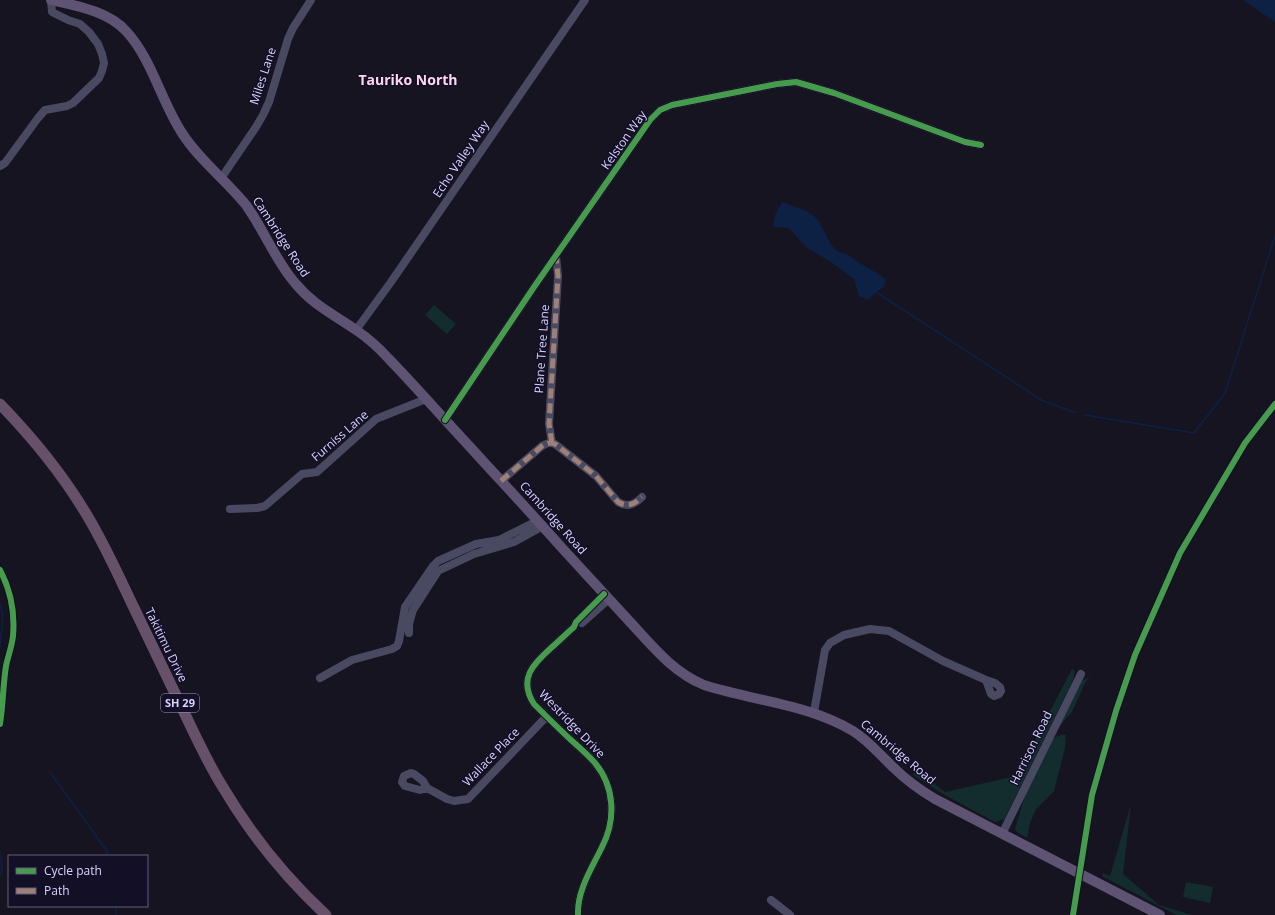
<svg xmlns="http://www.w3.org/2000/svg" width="1275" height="915" viewBox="0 0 1275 915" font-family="'Open Sans',sans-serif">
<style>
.green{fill:#132c2d}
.water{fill:#0d2144}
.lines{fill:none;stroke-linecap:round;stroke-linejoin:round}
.stream{stroke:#0d2144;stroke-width:1.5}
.minor{stroke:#4a4962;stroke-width:8}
.major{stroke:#5e5373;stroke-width:10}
.highway{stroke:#67516a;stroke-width:11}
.quiet{stroke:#9e8076;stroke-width:5;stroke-dasharray:10 5;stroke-linecap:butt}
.cycleway-casing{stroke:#130f26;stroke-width:8}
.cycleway{stroke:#469c4c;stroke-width:6}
.labels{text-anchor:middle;stroke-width:3;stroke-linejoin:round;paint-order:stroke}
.shield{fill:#130f26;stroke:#9e99be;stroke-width:1}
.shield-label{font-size:11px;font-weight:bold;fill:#d9d4ff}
.street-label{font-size:12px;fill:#d9d4ff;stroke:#130f26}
.quarter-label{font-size:14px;font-weight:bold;fill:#ffd6f0;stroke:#130f26}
</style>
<rect width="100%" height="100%" fill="#161421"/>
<path class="green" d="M 434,305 L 456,324 L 447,334 L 425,315 Z
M 1072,669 L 1075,671 L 1073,680 L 1004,820 L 1002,819 L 997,822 L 993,821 L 943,794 L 913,775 L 915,768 L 945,792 L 1016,776 Z
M 1090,677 L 1085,683 L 1072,712 L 1068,716 L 1061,725 L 1058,726 L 1082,681 Z
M 1061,735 L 1066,735 L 1065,748 L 1054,791 L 1036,809 L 1030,823 L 1027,838 L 1017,832 L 1015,829 L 1025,795 L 1053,738 Z
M 1131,804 L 1123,874 L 1159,905 L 1192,915 L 1176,915 L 1102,876 L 1103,873 L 1110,876 Z
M 1186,882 L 1213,887 L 1210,903 L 1183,897 Z"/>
<path class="water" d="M 1243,0 L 1275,0 L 1275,22 Z
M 782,202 C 792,206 807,209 815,217 C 825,227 827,245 839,252 C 842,253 845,254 848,255 C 852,257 856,261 861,264 C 870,269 878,273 886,280 L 884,287 L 876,292 L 868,300 L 859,296 L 854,279 L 831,262 L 807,248 L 789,228 L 773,227 L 775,215 Z"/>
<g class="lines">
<path class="stream" d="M 876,292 L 1043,401 L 1076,413
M 1085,415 L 1194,433 L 1225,393 L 1275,236
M 0,604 L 3,616 L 0,647
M 50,772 L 107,851 L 107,856
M 0,853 L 2,869 L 0,875
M 116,915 L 116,906"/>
<path class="minor" d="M 0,166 L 5,163 L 38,118 L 45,110 L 67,106 L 73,103 L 99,78 L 102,71 L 104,63 L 102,54 L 98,44 L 89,32 L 80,24 L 68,20 L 52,12 L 51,0
M 222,177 L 256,127 L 263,115 L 269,102 L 288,39 L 293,28 L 311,0
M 356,330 L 391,282 L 585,0
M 445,420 L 534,287 L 650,120 L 660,110 L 672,105 L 777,84 L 796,82 L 834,93 L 965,142 L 981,145
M 552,443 L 549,424 L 558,276 L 556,256
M 501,481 L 542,446 C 547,443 550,442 555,444 L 596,476 L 618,502 C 628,508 635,504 642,497
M 230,509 L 257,508 L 265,506 L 302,474 L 317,472 L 376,419 L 426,399
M 582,623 L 609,599
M 409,633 L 409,624 L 413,610 L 438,571 L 474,554 L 514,542 L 543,526
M 320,678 L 352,660 L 392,649 L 397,646 L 399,641 L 405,607 L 433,566 L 438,561 L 476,544 L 499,540 L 537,521
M 814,712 L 825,650 L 830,643 L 844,635 L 870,629 L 889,631 L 943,661 L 986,680 L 995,683 L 1000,687 L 1001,691 L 999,694 L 994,696 L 991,694 L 986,680
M 427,788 L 420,790 L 405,786 L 402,782 L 404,776 L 411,773 L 414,774 L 423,781 L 427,788 L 447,799 L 454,801 L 468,799 L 546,717
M 1002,834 L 1081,674
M 771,900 L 790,915
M 578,915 C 577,890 592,868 602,847 C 616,820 615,787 595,763 C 588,755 579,747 571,740 C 558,728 546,716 534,704 C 518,679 533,664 551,648 C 559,641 566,634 574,627 L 576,622 L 604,594"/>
<path class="major" d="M 51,0 C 77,6 108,11 126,31 C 152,59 161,101 182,133 C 199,160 226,180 246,205 C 264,230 275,260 295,283 C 313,305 333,314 356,330 C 368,338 379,348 389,359 C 417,388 443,418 471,448 C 501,481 532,514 562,548 C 585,573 608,598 631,623 C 653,647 673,672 704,685 C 754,701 808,704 853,731 C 869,741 880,755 894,768 C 906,780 920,790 935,799 L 1160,915"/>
<path class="highway" d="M 0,404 C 33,438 64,476 88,517 C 106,547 120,579 135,610 C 151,644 167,677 183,710 C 196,737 208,764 224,789 C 252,836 286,878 326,915"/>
<path class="quiet" d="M 552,443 L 549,424 L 558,276 L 556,256
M 501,481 L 542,446 C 547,443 550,442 555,444 L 596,476 L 618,502 C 628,508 635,504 642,497"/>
<defs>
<path id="cycleway" d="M 445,420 L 534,287 L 650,120 L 660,110 L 672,105 L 777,84 L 796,82 L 834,93 L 965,142 L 981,145
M 0,570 C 10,589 15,613 13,636 C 12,646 8,656 6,666 C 3,685 3,705 0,724
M 578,915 C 577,890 592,868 602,847 C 616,820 615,787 595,763 C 588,755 579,747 571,740 C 558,728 546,716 534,704 C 518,679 533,664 551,648 C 559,641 566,634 574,627 L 576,622 L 604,594
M 1073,915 L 1092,795 L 1116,711 L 1135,655 L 1180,553 L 1245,443 L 1275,404"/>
</defs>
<use href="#cycleway" class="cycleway-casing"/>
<use href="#cycleway" class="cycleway"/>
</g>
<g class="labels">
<rect class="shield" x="161" y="694" width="38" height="18" rx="3"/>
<g class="shield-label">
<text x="180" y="707">SH 29</text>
</g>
<g class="street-label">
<text transform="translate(263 76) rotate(-72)" y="4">Miles Lane</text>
<text transform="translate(624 140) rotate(-55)" y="4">Kelston Way</text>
<text transform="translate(461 159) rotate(-56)" y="4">Echo Valley Way</text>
<text transform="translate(281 237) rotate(57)" y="4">Cambridge Road</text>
<text transform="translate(542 349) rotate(-86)" y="4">Plane Tree Lane</text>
<text transform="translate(340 436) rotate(-41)" y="4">Furniss Lane</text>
<text transform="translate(553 518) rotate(48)" y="4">Cambridge Road</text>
<text transform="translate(166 645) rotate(64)" y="4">Takitimu Drive</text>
<text transform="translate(572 724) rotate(46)" y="4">Westridge Drive</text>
<text transform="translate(1031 748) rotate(-64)" y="4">Harrison Road</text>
<text transform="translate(898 752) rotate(40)" y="4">Cambridge Road</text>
<text transform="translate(491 757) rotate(-46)" y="4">Wallace Place</text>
</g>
<g class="quarter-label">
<text x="408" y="85">Tauriko North</text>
</g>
</g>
<rect x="8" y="855" width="140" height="52" fill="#130f26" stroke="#625e7d"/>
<rect x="16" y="868" width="20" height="6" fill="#469c4c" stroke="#625e7d"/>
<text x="44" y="875" font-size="12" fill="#d9d4ff">Cycle path</text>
<rect x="16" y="888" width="20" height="6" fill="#9e8076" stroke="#625e7d"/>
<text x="44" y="895" font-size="12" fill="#d9d4ff">Path</text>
</svg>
